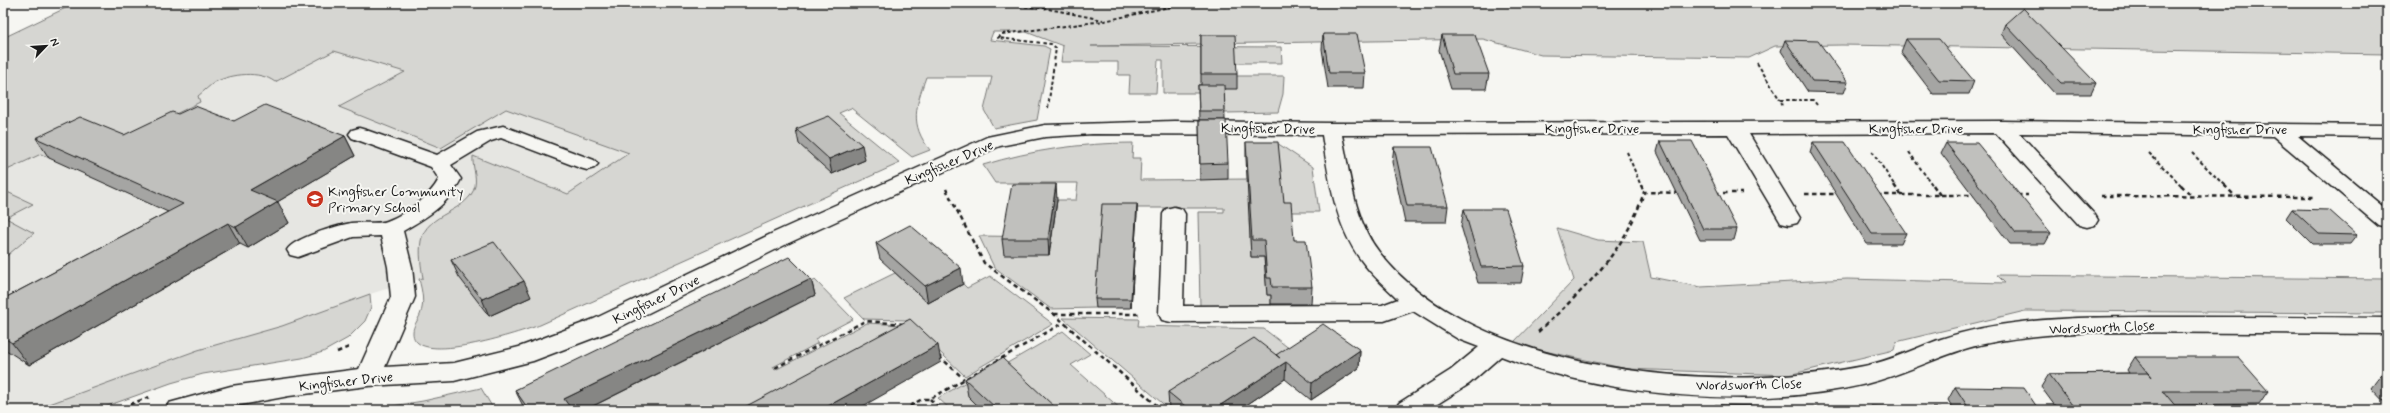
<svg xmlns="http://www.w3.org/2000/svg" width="2390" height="413" viewBox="0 0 2390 413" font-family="Mynerve,sans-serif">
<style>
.built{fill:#e6e6e2}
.green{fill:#d6d6d2;stroke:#797977}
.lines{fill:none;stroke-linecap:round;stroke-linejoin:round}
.minor-casing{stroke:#1c1c1c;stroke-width:3}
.path-far1{stroke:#1c1c1c;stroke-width:2;stroke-dasharray:3.5 2.5;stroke-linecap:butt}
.path{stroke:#1c1c1c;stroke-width:2.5;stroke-dasharray:4.5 3.5;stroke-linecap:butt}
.minor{fill:#f6f6f2;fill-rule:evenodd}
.wall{fill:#a5a5a3;stroke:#1c1c1c}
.shaded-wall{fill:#868684;stroke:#1c1c1c}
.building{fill:#c0c0bd;stroke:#1c1c1c}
.labels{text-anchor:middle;stroke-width:4;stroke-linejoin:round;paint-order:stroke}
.street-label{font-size:14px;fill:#1c1c1c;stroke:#f6f6f2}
.poi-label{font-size:14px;fill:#1c1c1c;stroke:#f6f6f2;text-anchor:start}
</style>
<rect width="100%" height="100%" fill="#f6f6f2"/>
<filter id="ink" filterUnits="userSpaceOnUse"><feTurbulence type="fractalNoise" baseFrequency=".025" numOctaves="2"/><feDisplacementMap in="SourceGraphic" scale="8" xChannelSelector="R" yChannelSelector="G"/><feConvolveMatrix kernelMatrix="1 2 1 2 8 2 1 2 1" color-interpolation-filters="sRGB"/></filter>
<g filter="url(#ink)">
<path class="built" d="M 76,3 L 884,47 L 423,278 L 370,294 L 371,307 L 365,321 L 348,338 L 323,352 L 302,358 L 203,374 L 171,383 L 96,410 L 3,410 L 3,38 Z"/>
<path class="green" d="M 76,3 L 2387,3 L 2387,54 L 1842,45 L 1775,46 L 1749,58 L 1541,55 L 1483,39 L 1091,46 L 1281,47 L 1282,63 L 1202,63 L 1202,76 L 1284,76 L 1283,94 L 1278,112 L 1225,113 L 1224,93 L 1163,93 L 1163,60 L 1158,60 L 1156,93 L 1129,93 L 1130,75 L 1118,75 L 1118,62 L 1061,62 L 1063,46 L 1026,32 L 993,32 L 990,40 L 1044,46 L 1050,49 L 1037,120 L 994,128 L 984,110 L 992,77 L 926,77 C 916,106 909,124 930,150 L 912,157 L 851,108 L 839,113 L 900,163 L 540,325 C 523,331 412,369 413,332 C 413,326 418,320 420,315 C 425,303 422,291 419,279 L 423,278 C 421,266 419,253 421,241 C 426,212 468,213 475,186 C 477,175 472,166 473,156 L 568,194 L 629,153 L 506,109 L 441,148 L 339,107 L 405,72 L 334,51 L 275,82 C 259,70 232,74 215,82 C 209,86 203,92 198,96 L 200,102 L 113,145 L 49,158 L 41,154 L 3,172 L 3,38 Z
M 1133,143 L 1132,158 L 1141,158 L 1140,180 L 1251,179 L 1277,143 L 1313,167 L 1319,212 L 1270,212 L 1271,218 L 1249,218 L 1251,257 L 1264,257 L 1267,295 L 1271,295 L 1271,305 L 1200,306 L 1198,212 L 1224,212 L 1224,208 L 1105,208 L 1096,308 L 1051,309 L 994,267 L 979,236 L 1052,237 L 1057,200 L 1076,200 L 1078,183 L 995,183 L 983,165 C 1033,150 1081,143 1133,143 Z
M 3,190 L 33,204 L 6,218 L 34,233 L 3,259 Z
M 1557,228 L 1598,240 L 1643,242 L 1651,277 L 1701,287 L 1847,279 L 2005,283 L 1997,275 L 2387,279 L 2387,313 L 2025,311 L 1896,342 L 1894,350 L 1788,375 L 1627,369 L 1512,344 L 1574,280 Z
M 895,273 L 928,303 L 963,284 L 967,288 L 990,276 L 1053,324 L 965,376 L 906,320 L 864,319 L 844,298 Z
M 815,280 L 853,319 L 815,339 L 818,343 L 773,367 L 775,370 L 867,323 L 903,325 L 776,410 L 585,410 L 702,352 Z
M 370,294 L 371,307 L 365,321 L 348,338 L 323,352 L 302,358 L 203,374 L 171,383 L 96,410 L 33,410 L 198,350 L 282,326 Z
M 1063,318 L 1139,319 L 1138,326 L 1264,329 L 1299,356 L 1275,372 L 1253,355 L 1169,409 Z
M 1063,331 L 1090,354 L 1071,365 L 1122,410 L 951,410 L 938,398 L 987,370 L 990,373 Z
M 481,388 L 494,410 L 368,410 L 423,401 Z"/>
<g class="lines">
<defs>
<path id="minor" d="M 1174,121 L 1331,123 L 2002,121 L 2387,125 L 2387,137 L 2298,136 L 2387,210 L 2387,228 L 2379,226 L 2273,136 L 2019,133 L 2095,215 L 2098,220 L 2095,225 L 2087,227 L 2079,225 L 1996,133 L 1749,134 L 1800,218 L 1797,223 L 1789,225 L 1781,223 L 1728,134 L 1342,135 C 1350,174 1354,220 1379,252 C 1474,376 1722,394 1864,366 C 1890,361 1916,348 1941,339 C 1968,330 1994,325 2022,322 C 2077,316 2131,317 2187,317 C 2253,317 2320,317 2387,318 L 2387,334 L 2103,332 C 2062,333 2007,337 1968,348 C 1934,358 1902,375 1866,384 C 1758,410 1605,397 1501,356 L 1469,384 L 1428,410 L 1395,410 L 1399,403 L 1451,370 L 1479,347 L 1458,339 L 1413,311 L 1384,321 L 1171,322 L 1162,320 L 1159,314 L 1163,214 L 1166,209 L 1174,207 L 1182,209 L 1185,214 L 1183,306 L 1382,305 L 1398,299 C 1387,288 1374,277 1364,264 C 1335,228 1329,179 1322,135 L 1092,134 L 1045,137 L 1000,146 L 791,242 L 612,331 L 533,361 L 454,381 L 368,386 L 289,396 L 214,410 L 165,410 L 169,403 L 231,386 L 359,369 L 391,297 L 388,267 L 381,236 L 353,237 L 298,257 L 290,255 L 287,250 C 294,238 336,226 351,223 C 362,221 377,225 387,221 C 407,213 429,198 439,179 L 431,167 L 352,138 L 349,134 L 352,130 L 359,128 L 366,130 L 437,155 L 477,132 L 503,126 L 594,160 L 598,164 L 594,168 L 587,170 L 580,168 L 501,138 L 491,141 L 451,165 L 461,179 C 448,205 427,217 403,231 L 412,267 L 415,297 L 385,367 L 454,363 L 519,347 L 594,319 L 775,232 L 987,137 L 1045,125 Z"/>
</defs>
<use href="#minor" class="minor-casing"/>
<path class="path-far1" d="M 983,3 L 1044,8 L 1103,20
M 1757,63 L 1780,100
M 1783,105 L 1780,100 L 1813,100 L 1817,105
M 1048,108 L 1056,48 L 1051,44 L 998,38 L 1002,34 L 1104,21 L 1187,3
M 1872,151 L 1895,186
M 1627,152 L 1641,186
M 1909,152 L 1933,186
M 2149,153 L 2182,186
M 2192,153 L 2225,186"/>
<path class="path" d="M 1641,185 L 1644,192
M 1894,185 L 1901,195
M 1933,185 L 1940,195
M 2181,185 L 2192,196
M 2224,185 L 2236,197
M 946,189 L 984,263 L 1054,314 L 1162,410
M 1715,193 L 1742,193
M 1805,194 L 1838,194
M 1877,195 L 1976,195
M 2017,195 L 2028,195
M 2101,196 L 2316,197
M 1054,314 L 1142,314
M 1538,332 C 1584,289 1625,253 1644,192 L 1680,193
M 337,352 L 349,347
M 939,356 L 964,379
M 775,368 L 865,321 L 905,324
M 930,399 L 941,410
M 115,410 L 152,396
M 903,410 L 922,399 L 930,399 L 1063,323"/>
<use href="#minor" class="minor"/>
</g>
<path class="wall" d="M 2005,24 L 2096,83 L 2091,94 L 2055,94 L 2001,34 Z
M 1323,34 L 1365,73 L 1364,88 L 1328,88 L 1322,49 Z
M 1201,35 L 1237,74 L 1237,89 L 1224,89 L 1225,120 L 1199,120 L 1198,85 L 1201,85 Z
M 1442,35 L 1489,74 L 1486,89 L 1451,89 L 1439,50 Z
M 1906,39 L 1974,81 L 1969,94 L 1933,94 L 1901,52 Z
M 1785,40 L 1848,82 L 1844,93 L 1808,92 L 1781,51 Z
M 1199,120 L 1228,163 L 1228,179 L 1200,180 Z
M 234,121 L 345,136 L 355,156 L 277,202 L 289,223 L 248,248 L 240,244 L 29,365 L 3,348 L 3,299 L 168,212 L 49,158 L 36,138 L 124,135 Z
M 796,129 L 865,160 L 832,174 L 799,144 Z
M 1660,141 L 1737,229 L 1734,240 L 1700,240 L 1657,152 Z
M 1246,142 L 1284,202 L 1294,240 L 1312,287 L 1311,304 L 1271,304 L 1271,295 L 1267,295 L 1264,257 L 1251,257 L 1246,158 Z
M 1813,142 L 1906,233 L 1901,244 L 1867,244 L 1810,152 Z
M 1946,143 L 2051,233 L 2045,244 L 2010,244 L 1941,153 Z
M 1394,147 L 1448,206 L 1446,222 L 1405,222 L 1392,162 Z
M 1057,200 L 1049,255 L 1004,255 L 1002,239 Z
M 1137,204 L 1137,213 L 1131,308 L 1096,308 L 1095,299 Z
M 1464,209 L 1524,266 L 1521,283 L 1478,283 L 1461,226 Z
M 2292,209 L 2357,235 L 2350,244 L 2312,244 L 2286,218 Z
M 876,243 L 963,284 L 928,303 L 880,259 Z
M 451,260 L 531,297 L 489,316 L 459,277 Z
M 811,279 L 815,295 L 585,410 L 525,410 L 515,390 Z
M 1360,350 L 1359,368 L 1311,400 L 1285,379 L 1239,410 L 1170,410 L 1169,409 L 1168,392 L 1276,355 Z
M 2135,357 L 2268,391 L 2259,404 L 2174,405 L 2177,408 L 2176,410 L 2058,410 L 2041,387 L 2049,374 L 2129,373 L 2127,370 Z
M 2384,371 L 2387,371 L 2387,405 L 2371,388 Z
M 965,379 L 1058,410 L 982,410 L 968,396 Z
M 1955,387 L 2039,410 L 1954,410 L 1948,400 Z
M 1715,405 L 1822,410 L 1713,410 Z"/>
<path class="shaded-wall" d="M 345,136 L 355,156 L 262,211 L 250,190 Z
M 862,145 L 865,160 L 832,174 L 829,159 Z
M 1056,184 L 1057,200 L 1049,255 L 1048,239 Z
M 278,202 L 289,223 L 248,248 L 236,227 Z
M 1137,204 L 1137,213 L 1131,308 L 1131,299 Z
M 228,223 L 240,244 L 29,365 L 12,343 Z
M 961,268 L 963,284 L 928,303 L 925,286 Z
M 811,279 L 815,295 L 585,410 L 569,410 L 564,399 Z
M 524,281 L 531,297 L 489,316 L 482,299 Z
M 938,345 L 941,362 L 856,410 L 821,410 Z
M 1360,350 L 1359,368 L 1311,400 L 1312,383 Z
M 1286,362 L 1285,379 L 1239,410 L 1213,410 Z"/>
<path class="building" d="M 2023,8 L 2096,83 L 2061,83 L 2005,24 Z
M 1323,34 L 1357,34 L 1365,73 L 1329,73 Z
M 1201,35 L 1235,35 L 1237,74 L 1201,74 Z
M 1442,35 L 1475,35 L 1489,74 L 1453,74 Z
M 1906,39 L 1939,39 L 1974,81 L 1939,80 Z
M 1785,40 L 1818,41 L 1848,82 L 1812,81 Z
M 1198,85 L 1224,85 L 1225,111 L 1199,111 Z
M 265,105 L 345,136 L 250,190 L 278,202 L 236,227 L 228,223 L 12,343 L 3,337 L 3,299 L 183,204 L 36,138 L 80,117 L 124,135 L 172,112 L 178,114 L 195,106 L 234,121 Z
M 829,116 L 862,145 L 829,159 L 796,129 Z
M 1199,120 L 1226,120 L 1228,163 L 1200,164 Z
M 1660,141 L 1692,141 L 1737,229 L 1703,229 Z
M 1246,142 L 1278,142 L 1284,202 L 1291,202 L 1294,240 L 1306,240 L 1312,287 L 1272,287 L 1271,278 L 1267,278 L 1264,240 L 1252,240 Z
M 1813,142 L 1845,142 L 1906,233 L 1872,233 Z
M 1946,143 L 1977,143 L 2051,233 L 2016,233 Z
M 1394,147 L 1432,147 L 1448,206 L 1407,206 Z
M 1012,184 L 1056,184 L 1048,239 L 1002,239 Z
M 1102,204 L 1137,204 L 1131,299 L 1095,299 Z
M 1464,209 L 1506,209 L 1524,266 L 1481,267 Z
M 2292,209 L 2329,210 L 2357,235 L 2319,234 Z
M 910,225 L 961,268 L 925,286 L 876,243 Z
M 494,242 L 524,281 L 482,299 L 451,260 Z
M 789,257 L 811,279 L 564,399 L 572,410 L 529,410 L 515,390 Z
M 910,319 L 938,345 L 821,410 L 739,410 Z
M 1323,324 L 1360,350 L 1312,383 L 1286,362 L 1213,410 L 1190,410 L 1168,392 L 1254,338 L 1280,358 L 1276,355 Z
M 2135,357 L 2238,357 L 2268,391 L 2163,391 L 2177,408 L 2075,409 L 2049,374 L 2148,373 L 2151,377 Z
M 1002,358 L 1058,410 L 998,410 L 965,379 Z
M 1955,387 L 2024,388 L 2039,410 L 1970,410 Z
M 1715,405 L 1820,407 L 1822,410 L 1717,410 Z
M 678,406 L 680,410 L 671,410 Z
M 1871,406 L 1940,408 L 1941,410 L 1872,410 Z"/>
</g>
<defs>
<symbol id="school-disc" viewBox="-11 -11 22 22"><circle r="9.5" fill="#c8321e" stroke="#f6f6f2"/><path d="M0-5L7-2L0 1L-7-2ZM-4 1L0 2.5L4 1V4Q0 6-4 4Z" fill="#fff"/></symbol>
</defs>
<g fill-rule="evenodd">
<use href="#school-disc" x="305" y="189" width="20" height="20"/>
</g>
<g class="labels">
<g class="street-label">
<text transform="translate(1268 128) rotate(1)" y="5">Kingfisher Drive</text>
<text x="1592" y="133">Kingfisher Drive</text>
<text x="1916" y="133">Kingfisher Drive</text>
<text x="2240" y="134">Kingfisher Drive</text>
<text transform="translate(949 162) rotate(-23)" y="5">Kingfisher Drive</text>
<text transform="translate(656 299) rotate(-26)" y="5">Kingfisher Drive</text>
<text transform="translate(2102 327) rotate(-2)" y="5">Wordsworth Close</text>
<text transform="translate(346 381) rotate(-6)" y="5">Kingfisher Drive</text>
<text transform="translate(1749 384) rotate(-1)" y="5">Wordsworth Close</text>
</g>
<g class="poi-label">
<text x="328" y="196">Kingfisher Community<tspan x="328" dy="16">Primary School</tspan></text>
</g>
</g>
<rect width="2390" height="413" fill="none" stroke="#f6f6f2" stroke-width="16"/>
<rect x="8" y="8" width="2374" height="397" fill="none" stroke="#1c1c1c" stroke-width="1.5" filter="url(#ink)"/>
<g transform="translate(46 46) rotate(65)" stroke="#f6f6f2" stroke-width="3" paint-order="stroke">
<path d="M0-3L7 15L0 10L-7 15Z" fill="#1c1c1c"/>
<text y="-6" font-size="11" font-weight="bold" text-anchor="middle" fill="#1c1c1c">N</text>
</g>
</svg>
